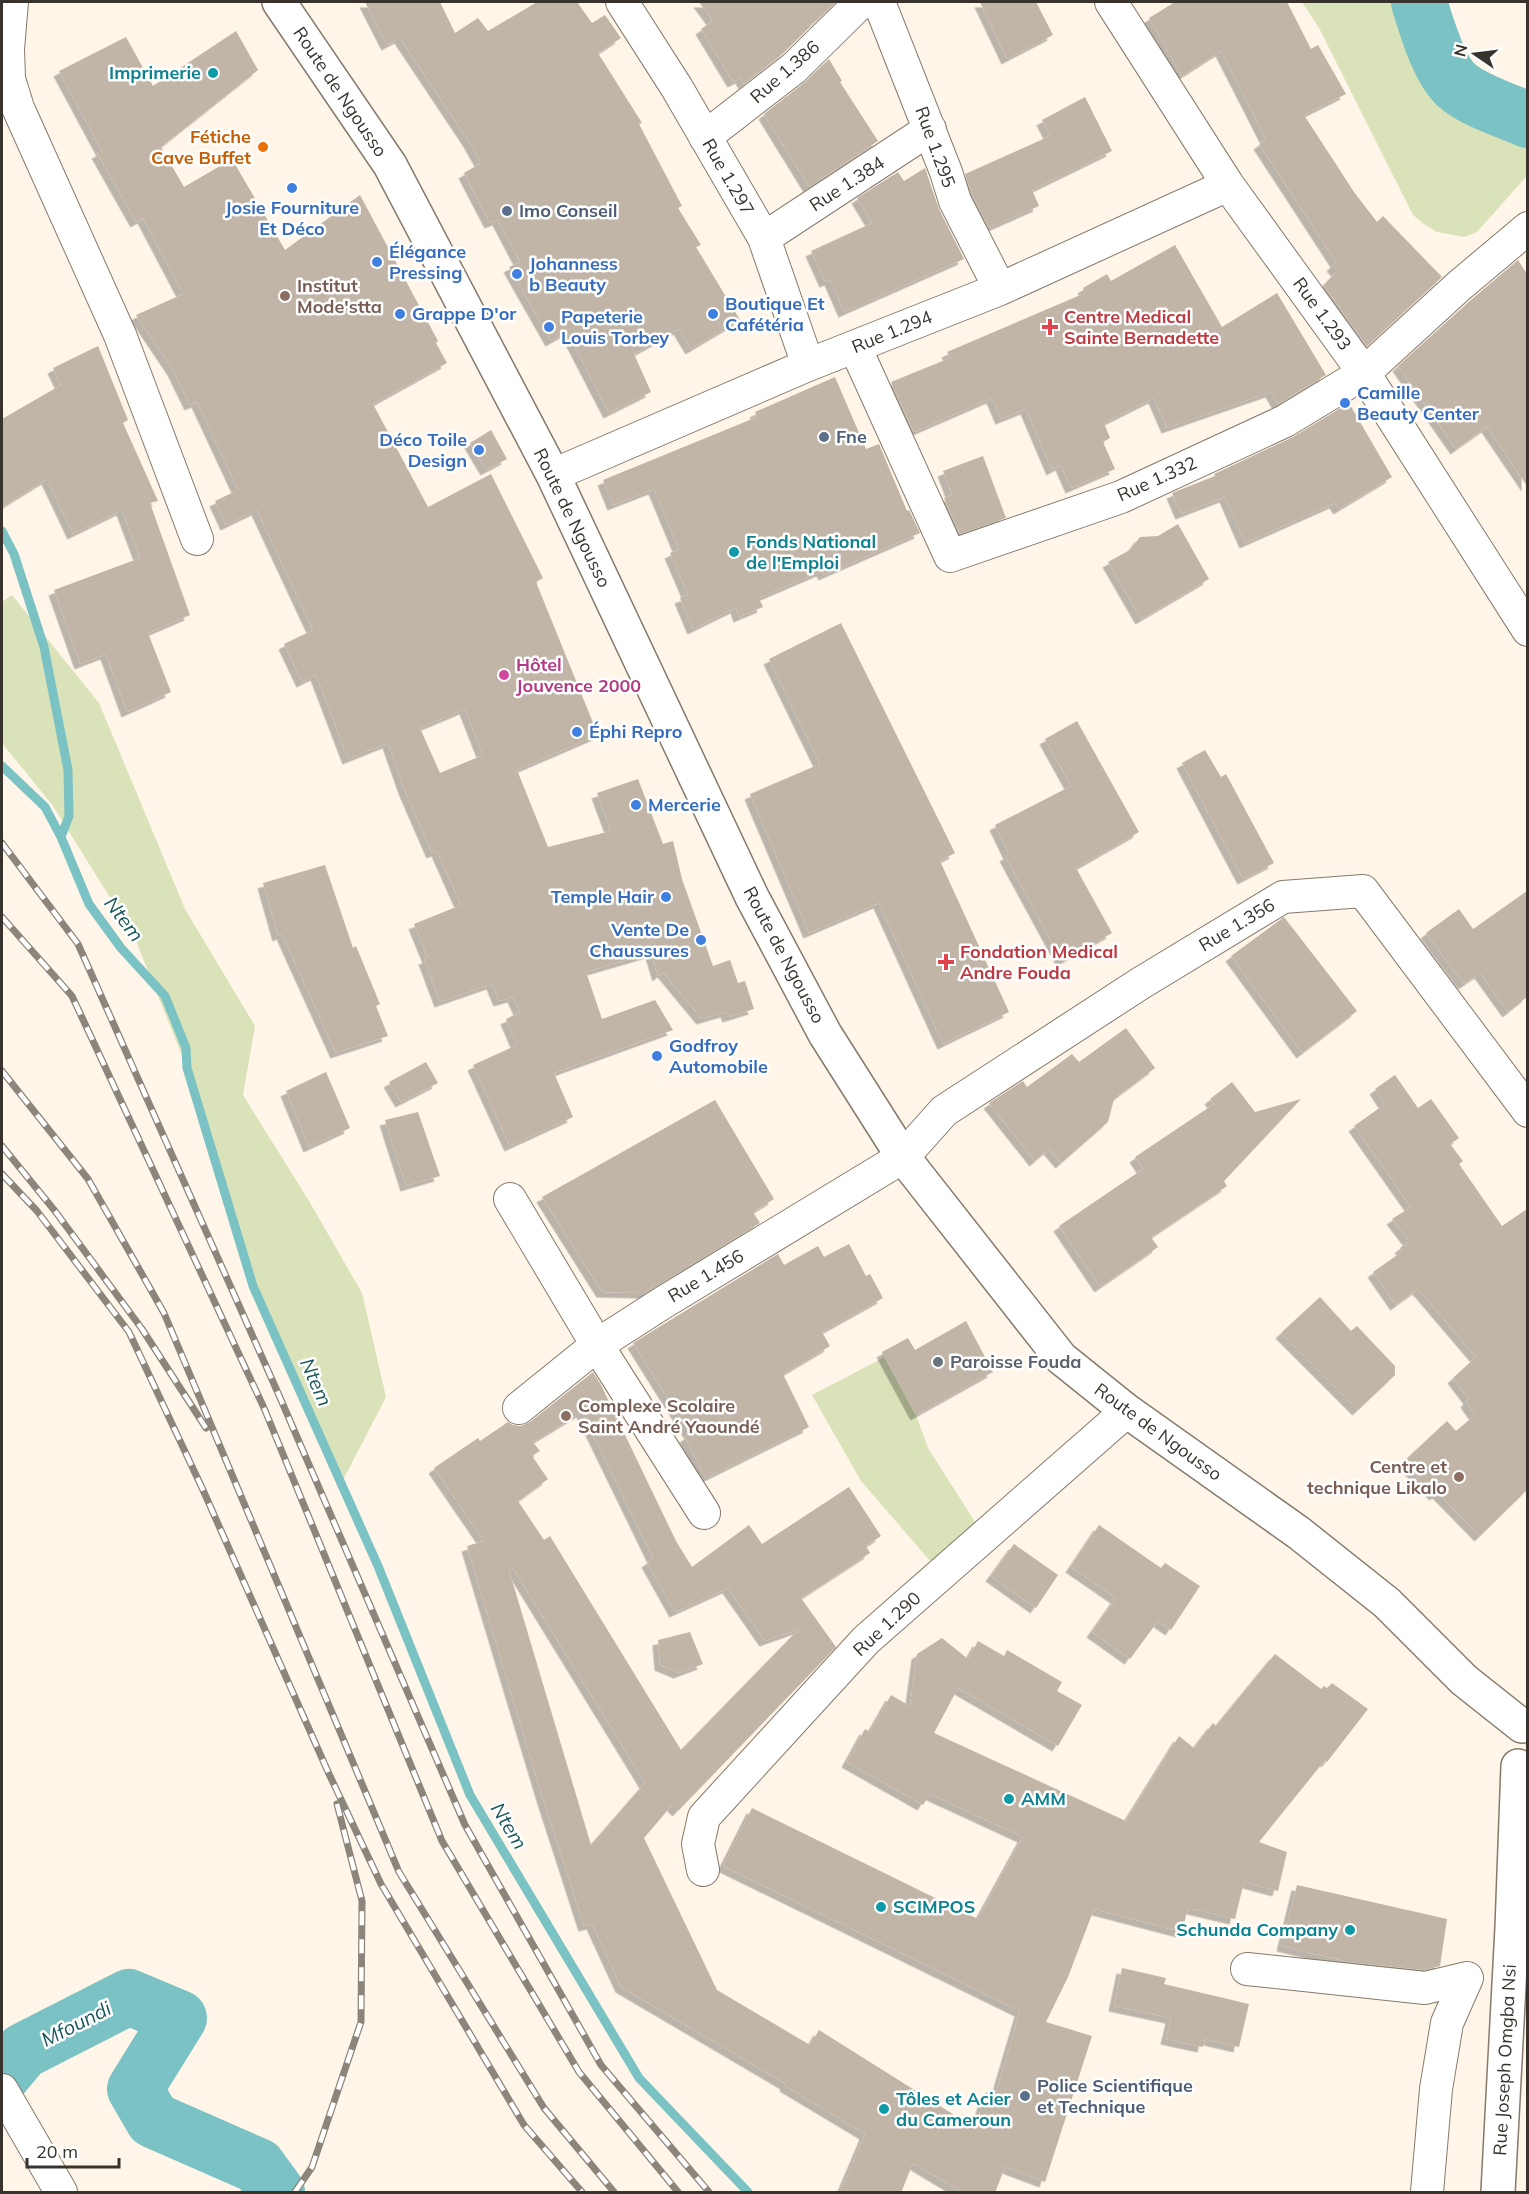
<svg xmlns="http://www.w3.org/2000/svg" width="1529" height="2194" viewBox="0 0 1529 2194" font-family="Mulish,sans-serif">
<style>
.green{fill:#dae2b9}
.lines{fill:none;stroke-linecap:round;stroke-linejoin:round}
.stream{stroke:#7ac2c3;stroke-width:9}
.river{stroke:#7ac2c3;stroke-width:56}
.building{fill:#c1b5a7;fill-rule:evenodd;filter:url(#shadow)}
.minor-casing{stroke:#857a6c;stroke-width:34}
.secondary-casing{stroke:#857a6c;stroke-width:36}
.minor{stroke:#fff;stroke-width:32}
.secondary{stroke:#fff;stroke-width:33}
.rail-casing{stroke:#8c857c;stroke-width:7}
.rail{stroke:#fff;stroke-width:4.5;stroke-dasharray:14;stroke-linecap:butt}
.culture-dot{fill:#0f9aa8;stroke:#fff;stroke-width:2}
.food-dot{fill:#e8710a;stroke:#fff;stroke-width:2}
.shop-dot{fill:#3f7fe0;stroke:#fff;stroke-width:2}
.service-dot{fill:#5c6f8a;stroke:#fff;stroke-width:2}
.education-dot{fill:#8d6e63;stroke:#fff;stroke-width:2}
.health-dot{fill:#e0444e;stroke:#fff;stroke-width:2}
.hotel-dot{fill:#d1479c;stroke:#fff;stroke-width:2}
.worship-dot{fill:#6b7280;stroke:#fff;stroke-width:2}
.labels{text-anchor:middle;stroke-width:5;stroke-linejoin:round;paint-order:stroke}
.street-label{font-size:18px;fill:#38332d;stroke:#fff}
.culture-label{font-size:18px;font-weight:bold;fill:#0d838f;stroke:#fff;text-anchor:start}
.food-label{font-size:18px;font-weight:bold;fill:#c56008;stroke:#fff;text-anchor:end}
.shop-label{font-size:18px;font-weight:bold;fill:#366cbe;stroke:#fff;text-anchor:start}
.service-label{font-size:18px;font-weight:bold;fill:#4e5e75;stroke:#fff;text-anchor:start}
.education-label{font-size:18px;font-weight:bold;fill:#785e54;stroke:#fff;text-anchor:start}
.health-label{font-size:18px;font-weight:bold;fill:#be3a42;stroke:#fff;text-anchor:start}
.hotel-label{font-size:18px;font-weight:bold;fill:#b23c85;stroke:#fff;text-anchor:start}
.worship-label{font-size:18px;font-weight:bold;fill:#5b616d;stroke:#fff;text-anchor:start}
.water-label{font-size:20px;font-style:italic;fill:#1b585a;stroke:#fff}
</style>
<defs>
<filter id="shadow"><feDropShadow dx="-5.5" dy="5.5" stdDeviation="0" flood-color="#0004"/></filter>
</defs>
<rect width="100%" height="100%" fill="#fff5e8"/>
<path class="green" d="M 1302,2 L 1439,2 L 1461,74 L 1527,106 L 1527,176 L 1477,232 L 1464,237 L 1437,232 L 1424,224 L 1413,215 L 1319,28 Z
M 12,595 L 99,703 L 185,909 L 255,1026 L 243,1095 L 309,1201 L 362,1293 L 386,1397 L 341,1484 L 253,1286 L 187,1068 L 134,936 L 53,806 L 2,743 L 2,602 Z
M 882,1352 L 916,1415 L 928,1448 L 977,1525 L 931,1562 L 861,1481 L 812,1395 L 883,1358 Z"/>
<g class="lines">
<path class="stream" d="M 2,531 L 14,554 L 44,647 L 68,770 L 69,816 L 61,837 L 89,904 L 121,948 L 165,996 L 186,1048 L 187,1068 L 253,1286 L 378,1566 L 470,1795 L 639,2078 L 748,2192
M 2,766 L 45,807 L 61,837"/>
<path class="river" d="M 1419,2 C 1426,25 1440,74 1460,88 C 1480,103 1506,110 1528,120
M 2,2076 L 23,2051 L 129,1997 L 179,2018 L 135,2089 L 153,2120 L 258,2166 L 277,2192"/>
</g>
<path class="building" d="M 365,2 L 440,2 L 455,33 L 478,18 L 488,31 L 537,2 L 577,2 L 592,23 L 605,15 L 621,38 L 598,53 L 642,123 L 639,124 L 682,206 L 678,208 L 701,245 L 696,247 L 740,320 L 691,349 L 679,329 L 634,354 L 651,392 L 609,413 L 567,332 L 551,341 L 509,267 L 520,262 L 498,220 L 490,223 L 464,173 L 481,163 L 468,140 L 400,38 L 387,45 Z
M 699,2 L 836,2 L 816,21 L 809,25 L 810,27 L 782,54 L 744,84 L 741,78 L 733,82 L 701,29 L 713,21 Z
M 980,2 L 1036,2 L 1053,35 L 1007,59 Z
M 1175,2 L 1287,2 L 1311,49 L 1318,45 L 1346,94 L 1304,115 L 1354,192 L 1377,222 L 1383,216 L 1442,277 L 1367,346 L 1324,285 L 1337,271 L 1332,266 L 1336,262 L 1259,144 L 1266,139 L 1221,51 L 1182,76 L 1149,18 Z
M 236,31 L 258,70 L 161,147 L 184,187 L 232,159 L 285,250 L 360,195 L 438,341 L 436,343 L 447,363 L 373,404 L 428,507 L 491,474 L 543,578 L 536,582 L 598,735 L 517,770 L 548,847 L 611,831 L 597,793 L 638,779 L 663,844 L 673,841 L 682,879 L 713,966 L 730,960 L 738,983 L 745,981 L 754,1009 L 728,1017 L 726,1012 L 702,1019 L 663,972 L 658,976 L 651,953 L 586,972 L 602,1019 L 655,1000 L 673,1030 L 554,1073 L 573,1117 L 510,1146 L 473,1065 L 517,1045 L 506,1019 L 520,1012 L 513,997 L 499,1001 L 492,984 L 440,1002 L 424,959 L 428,958 L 414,924 L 461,905 L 437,851 L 432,853 L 405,791 L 388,743 L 348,759 L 316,675 L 302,682 L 284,644 L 313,630 L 257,510 L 226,525 L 215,501 L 238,490 L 197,402 L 190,405 L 173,370 L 136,315 L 183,294 L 143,218 L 136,222 L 97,153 L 102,151 L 59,71 L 126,37 L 153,86 ZM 465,709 L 483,755 L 440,773 L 420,728 Z
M 829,59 L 842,81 L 840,82 L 878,141 L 809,187 L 764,114 L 805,82 Z
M 1085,97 L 1112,151 L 1032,190 L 1039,206 L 989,228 L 972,194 L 965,174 L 1050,136 L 1042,120 Z
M 925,168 L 939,209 L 964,259 L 844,312 L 830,280 L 825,282 L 811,251 L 872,223 L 857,198 L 898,172 L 904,181 Z
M 1175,245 L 1222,327 L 1277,293 L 1326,375 L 1278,404 L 1271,392 L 1167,428 L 1154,398 L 1104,423 L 1110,438 L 1103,442 L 1115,469 L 1071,488 L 1061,465 L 1052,470 L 1026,409 L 1001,419 L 992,398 L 914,432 L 891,382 L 950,358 L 947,352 L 1085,293 L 1083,288 L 1107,274 L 1111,281 Z
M 1518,260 L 1527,274 L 1527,486 L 1487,427 L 1456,449 L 1398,366 L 1471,300 Z
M 98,346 L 128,420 L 123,423 L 158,501 L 150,503 L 190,615 L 148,633 L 171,692 L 127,712 L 106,654 L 80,664 L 54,590 L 140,558 L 122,510 L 73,534 L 47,479 L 2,507 L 2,419 L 61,385 L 53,368 Z
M 835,377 L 866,449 L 879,444 L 907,511 L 909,510 L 920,533 L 824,575 L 822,571 L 759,598 L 763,607 L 739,617 L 736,608 L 693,629 L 680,598 L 688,595 L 670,553 L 679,549 L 654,489 L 613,505 L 603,480 L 757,417 L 755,412 Z
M 1349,403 L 1392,477 L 1339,509 L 1335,503 L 1245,543 L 1225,497 L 1181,514 L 1172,493 L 1215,476 L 1214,474 L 1293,437 Z
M 491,430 L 507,459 L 486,470 L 470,443 Z
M 983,456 L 1006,518 L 960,534 L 944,498 L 952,495 L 943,471 Z
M 1178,524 L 1209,579 L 1141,619 L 1108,562 L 1130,550 L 1140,537 L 1158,536 Z
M 841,623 L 955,853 L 940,861 L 1009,1012 L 943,1044 L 879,903 L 809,933 L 750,794 L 820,764 L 769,659 Z
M 1077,721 L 1139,832 L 1076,868 L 1112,933 L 1062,961 L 1005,856 L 1009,854 L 995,825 L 1071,786 L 1045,739 Z
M 1205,750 L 1221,777 L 1226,774 L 1274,863 L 1243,879 L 1182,763 Z
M 325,865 L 353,948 L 356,946 L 380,1004 L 376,1006 L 388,1036 L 336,1053 L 282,934 L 278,936 L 263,883 Z
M 1527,891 L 1527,997 L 1508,1012 L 1480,973 L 1464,984 L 1426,933 L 1459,909 L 1473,929 Z
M 1284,917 L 1357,1011 L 1302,1053 L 1231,956 Z
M 1126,1028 L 1155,1068 L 1114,1099 L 1108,1122 L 1061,1163 L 1049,1149 L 1035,1161 L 989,1103 L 1023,1081 L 1027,1087 L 1072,1054 L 1079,1062 Z
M 426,1062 L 438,1083 L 401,1102 L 389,1082 Z
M 326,1072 L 350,1128 L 309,1147 L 286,1091 Z
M 1395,1075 L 1418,1108 L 1431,1099 L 1459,1138 L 1450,1144 L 1463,1161 L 1459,1164 L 1502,1226 L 1527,1209 L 1527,1490 L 1480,1536 L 1438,1493 L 1435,1495 L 1403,1462 L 1447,1421 L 1456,1431 L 1475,1415 L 1466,1402 L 1469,1399 L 1453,1378 L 1476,1357 L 1418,1289 L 1396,1305 L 1373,1272 L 1403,1251 L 1400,1248 L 1409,1241 L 1392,1219 L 1411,1207 L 1354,1126 L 1385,1104 L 1375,1089 Z
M 1232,1082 L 1255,1112 L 1301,1099 L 1224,1181 L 1227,1186 L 1151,1237 L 1158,1247 L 1100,1287 L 1059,1226 L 1143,1169 L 1135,1157 L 1214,1104 L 1210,1099 Z
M 715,1100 L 774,1199 L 753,1212 L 760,1223 L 645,1293 L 602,1292 L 542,1197 Z
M 418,1112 L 440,1176 L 406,1186 L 385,1120 Z
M 849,1244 L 866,1276 L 870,1274 L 883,1298 L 822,1332 L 830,1346 L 783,1374 L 809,1427 L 706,1478 L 685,1437 L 690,1434 L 633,1343 L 778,1254 L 784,1265 L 818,1246 L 824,1257 Z
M 1320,1297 L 1351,1331 L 1357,1326 L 1395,1366 L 1395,1375 L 1358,1410 L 1281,1333 Z
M 966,1321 L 993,1372 L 916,1415 L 882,1352 L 908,1338 L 915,1350 Z
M 593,1372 L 601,1385 L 676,1541 L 692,1567 L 749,1525 L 762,1544 L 849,1487 L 881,1536 L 866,1546 L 870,1553 L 801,1598 L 836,1647 L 678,1811 L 672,1805 L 644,1838 L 717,1990 L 810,2045 L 819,2030 L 975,2128 L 986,2092 L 995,2096 L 1020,2011 L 723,1866 L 752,1808 L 978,1919 L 1023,1837 L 930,1794 L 923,1805 L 847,1762 L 865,1729 L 870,1732 L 891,1695 L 910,1706 L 917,1654 L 942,1638 L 968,1659 L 978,1641 L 1004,1656 L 1007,1650 L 1062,1682 L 1057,1691 L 1082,1705 L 1058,1746 L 958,1688 L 934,1733 L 1126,1821 L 1179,1736 L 1194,1748 L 1213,1723 L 1216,1726 L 1275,1654 L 1321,1689 L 1324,1686 L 1327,1688 L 1332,1683 L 1368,1709 L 1327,1762 L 1325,1760 L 1259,1842 L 1287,1852 L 1278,1891 L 1244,1882 L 1235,1919 L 1188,1908 L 1182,1932 L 1094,1909 L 1068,1977 L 1046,2022 L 1092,2036 L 1045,2182 L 1005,2167 L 995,2193 L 963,2193 L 913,2163 L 901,2193 L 840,2193 L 865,2134 L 785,2086 L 786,2084 L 621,1987 L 592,1924 L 584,1926 L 542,1796 L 467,1546 L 484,1541 L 434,1468 L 478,1438 L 480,1441 L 508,1422 L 513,1425 L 521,1426 L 530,1422 ZM 582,1412 L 653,1558 L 647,1562 L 675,1612 L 728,1588 L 765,1641 L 799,1629 L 681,1750 L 550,1536 L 544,1540 L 518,1501 L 548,1479 L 532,1456 L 540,1451 L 533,1442 ZM 513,1568 L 645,1783 L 591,1845 L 509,1570 Z
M 1099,1525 L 1161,1568 L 1165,1563 L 1200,1586 L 1171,1630 L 1158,1621 L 1130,1659 L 1092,1632 L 1116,1598 L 1071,1567 Z
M 1014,1544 L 1058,1575 L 1036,1608 L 991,1576 Z
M 690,1632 L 703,1664 L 679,1673 L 660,1665 L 658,1640 Z
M 1297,1885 L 1447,1919 L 1440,1966 L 1424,1970 L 1349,1962 L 1282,1946 Z
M 1122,1968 L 1166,1978 L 1164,1984 L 1249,2004 L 1239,2047 L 1205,2039 L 1203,2047 L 1166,2039 L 1171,2018 L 1114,2006 Z"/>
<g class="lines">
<defs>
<path id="minor" d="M 622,2 L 677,88 L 764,238 L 808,365
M 879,2 L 946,172 L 955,201 L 1000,289
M 1111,2 L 1228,185 L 1364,373 L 1528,630
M 9,79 L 18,108 L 120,335 L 197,539
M 2,84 L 9,79 L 8,49 L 12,2
M 705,137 L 794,68 L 861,2
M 764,238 L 930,129
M 855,347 L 950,556 L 1121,497 L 1285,421 L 1364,373 L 1459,286 L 1528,228
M 553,475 L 808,365 L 1000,289 L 1228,185
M 510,1199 L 597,1345 L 704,1513
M 519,1408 L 597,1345 L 664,1302 L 903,1157 L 944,1111 L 1141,983 L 1283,897 L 1363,891 L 1528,1111
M 703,1870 L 698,1844 L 704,1817 L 866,1640 L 1127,1411
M 1247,1969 L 1425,1988 L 1467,1978
M 2,2090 L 61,2192
M 1427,2192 L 1436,2089 L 1447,2023 L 1467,1978"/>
<path id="secondary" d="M 279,2 L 390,165 L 553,475 L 752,897 L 825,1034 L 903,1157 L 1061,1358 L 1127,1411 L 1299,1533 L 1387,1603 L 1464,1680 L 1522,1726
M 1498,2192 L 1512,1928 L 1518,1766"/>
</defs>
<use href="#minor" class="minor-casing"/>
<use href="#secondary" class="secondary-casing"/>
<use href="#minor" class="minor"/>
<use href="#secondary" class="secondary"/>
<defs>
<path id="rail" d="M 2,843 L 78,944 L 278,1393 L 465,1825 L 601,2065 L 709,2192
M 2,917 L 72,996 L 264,1408 L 442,1841 L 579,2072 L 678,2192
M 2,1071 L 88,1179 L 164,1313 L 399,1872 L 544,2108 L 614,2192
M 2,1146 L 55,1211 L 142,1329 L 206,1428
M 2,1174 L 37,1211 L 129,1332 L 203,1490 L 329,1774 L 381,1884 L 524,2125 L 582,2192
M 295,2192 L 312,2167 L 361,2022 L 362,1901 L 337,1804"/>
</defs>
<use href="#rail" class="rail-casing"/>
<use href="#rail" class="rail"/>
</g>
<g class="culture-dot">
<circle cx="213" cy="73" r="6"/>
<circle cx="734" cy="552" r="6"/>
<circle cx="1009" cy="1799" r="6"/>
<circle cx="881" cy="1907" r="6"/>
<circle cx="1350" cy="1930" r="6"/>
<circle cx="884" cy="2109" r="6"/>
</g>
<circle class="food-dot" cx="263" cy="147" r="6"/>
<g class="shop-dot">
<circle cx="292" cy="188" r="6"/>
<circle cx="377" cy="262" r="6"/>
<circle cx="517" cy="274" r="6"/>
<circle cx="400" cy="314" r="6"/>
<circle cx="713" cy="314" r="6"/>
<circle cx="549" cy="327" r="6"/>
<circle cx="1345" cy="403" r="6"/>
<circle cx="479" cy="450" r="6"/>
<circle cx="577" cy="732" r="6"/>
<circle cx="636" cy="805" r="6"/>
<circle cx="666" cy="897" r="6"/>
<circle cx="701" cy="940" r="6"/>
<circle cx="657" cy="1056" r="6"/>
</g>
<g class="service-dot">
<circle cx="507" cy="211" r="6"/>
<circle cx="824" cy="437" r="6"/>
<circle cx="1025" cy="2096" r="6"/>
</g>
<g class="education-dot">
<circle cx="285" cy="296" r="6"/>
<circle cx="566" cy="1416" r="6"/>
<circle cx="1459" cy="1477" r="6"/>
</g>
<g class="health-dot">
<path d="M1047 318h6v6h6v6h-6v6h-6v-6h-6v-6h6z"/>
<path d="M943 953h6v6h6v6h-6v6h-6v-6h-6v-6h6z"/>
</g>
<circle class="hotel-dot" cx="504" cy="675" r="6"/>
<circle class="worship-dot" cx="938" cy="1362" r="6"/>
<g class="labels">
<g class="street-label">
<text transform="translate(785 72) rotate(-41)" y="6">Rue 1.386</text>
<text transform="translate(340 92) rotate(56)" y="6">Route de Ngousso</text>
<text transform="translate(935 147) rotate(70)" y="6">Rue 1.295</text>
<text transform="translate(728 177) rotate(60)" y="6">Rue 1.297</text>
<text transform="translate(847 184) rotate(-33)" y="6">Rue 1.384</text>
<text transform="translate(1322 314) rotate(54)" y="6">Rue 1.293</text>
<text transform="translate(892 332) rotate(-22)" y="6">Rue 1.294</text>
<text transform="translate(1157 479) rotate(-24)" y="6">Rue 1.332</text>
<text transform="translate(572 518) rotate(64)" y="6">Route de Ngousso</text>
<text transform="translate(1237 925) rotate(-31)" y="6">Rue 1.356</text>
<text transform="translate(784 955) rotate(62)" y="6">Route de Ngousso</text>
<text transform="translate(706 1276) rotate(-31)" y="6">Rue 1.456</text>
<text transform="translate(1158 1432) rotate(36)" y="6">Route de Ngousso</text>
<text transform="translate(887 1624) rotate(-43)" y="6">Rue 1.290</text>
<text transform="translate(1505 2060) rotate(-87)" y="6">Rue Joseph Omgba Nsi</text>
</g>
<g class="culture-label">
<text x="201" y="79" text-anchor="end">Imprimerie</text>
<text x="746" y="548">Fonds National<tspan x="746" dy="21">de l'Emploi</tspan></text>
<text x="1021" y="1805">AMM</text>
<text x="893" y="1913">SCIMPOS</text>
<text x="1338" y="1936" text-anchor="end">Schunda Company</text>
<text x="896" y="2105">Tôles et Acier<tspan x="896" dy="21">du Cameroun</tspan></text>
</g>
<g class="food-label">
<text x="251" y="143">Fétiche<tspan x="251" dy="21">Cave Buffet</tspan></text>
</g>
<g class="shop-label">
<text x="292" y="214" text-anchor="middle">Josie Fourniture<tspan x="292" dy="21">Et Déco</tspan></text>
<text x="389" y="258">Élégance<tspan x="389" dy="21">Pressing</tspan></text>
<text x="529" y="270">Johanness<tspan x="529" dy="21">b Beauty</tspan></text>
<text x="725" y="310">Boutique Et<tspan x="725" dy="21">Cafétéria</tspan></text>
<text x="412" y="320">Grappe D'or</text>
<text x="561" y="323">Papeterie<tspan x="561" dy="21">Louis Torbey</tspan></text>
<text x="1357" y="399">Camille<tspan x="1357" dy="21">Beauty Center</tspan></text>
<text x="467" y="446" text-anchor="end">Déco Toile<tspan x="467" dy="21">Design</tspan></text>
<text x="589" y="738">Éphi Repro</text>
<text x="648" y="811">Mercerie</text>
<text x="654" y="903" text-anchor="end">Temple Hair</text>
<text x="689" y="936" text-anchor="end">Vente De<tspan x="689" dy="21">Chaussures</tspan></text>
<text x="669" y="1052">Godfroy<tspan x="669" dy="21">Automobile</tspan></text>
</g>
<g class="service-label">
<text x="519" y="217">Imo Conseil</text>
<text x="836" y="443">Fne</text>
<text x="1037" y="2092">Police Scientifique<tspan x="1037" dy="21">et Technique</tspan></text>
</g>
<g class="education-label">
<text x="297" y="292">Institut<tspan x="297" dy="21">Mode'stta</tspan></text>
<text x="578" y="1412">Complexe Scolaire<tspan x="578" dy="21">Saint André Yaoundé</tspan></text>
<text x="1447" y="1473" text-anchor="end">Centre et<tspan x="1447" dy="21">technique Likalo</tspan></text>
</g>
<g class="health-label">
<text x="1064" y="323">Centre Medical<tspan x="1064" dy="21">Sainte Bernadette</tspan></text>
<text x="960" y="958">Fondation Medical<tspan x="960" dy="21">Andre Fouda</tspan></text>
</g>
<g class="hotel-label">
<text x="516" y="671">Hôtel<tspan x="516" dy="21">Jouvence 2000</tspan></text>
</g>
<g class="worship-label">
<text x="950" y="1368">Paroisse Fouda</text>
</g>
<g class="water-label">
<text transform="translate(124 919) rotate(53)" y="7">Ntem</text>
<text transform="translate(316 1382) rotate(66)" y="7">Ntem</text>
<text transform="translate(509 1826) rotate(59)" y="7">Ntem</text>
<text transform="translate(76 2024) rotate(-27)" y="7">Mfoundi</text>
</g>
</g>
<rect width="1529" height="2194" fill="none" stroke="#38332d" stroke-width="6"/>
<g transform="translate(1475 54) rotate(284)" stroke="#ffffff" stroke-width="4.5" paint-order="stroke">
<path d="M0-4.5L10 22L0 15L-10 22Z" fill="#38332d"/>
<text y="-9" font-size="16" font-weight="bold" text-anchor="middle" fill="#38332d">N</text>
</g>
<path d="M27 2158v9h92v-9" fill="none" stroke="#38332d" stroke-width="3"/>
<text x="36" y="2158" font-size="18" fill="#38332d" stroke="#ffffff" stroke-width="4.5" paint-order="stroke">20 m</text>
</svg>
